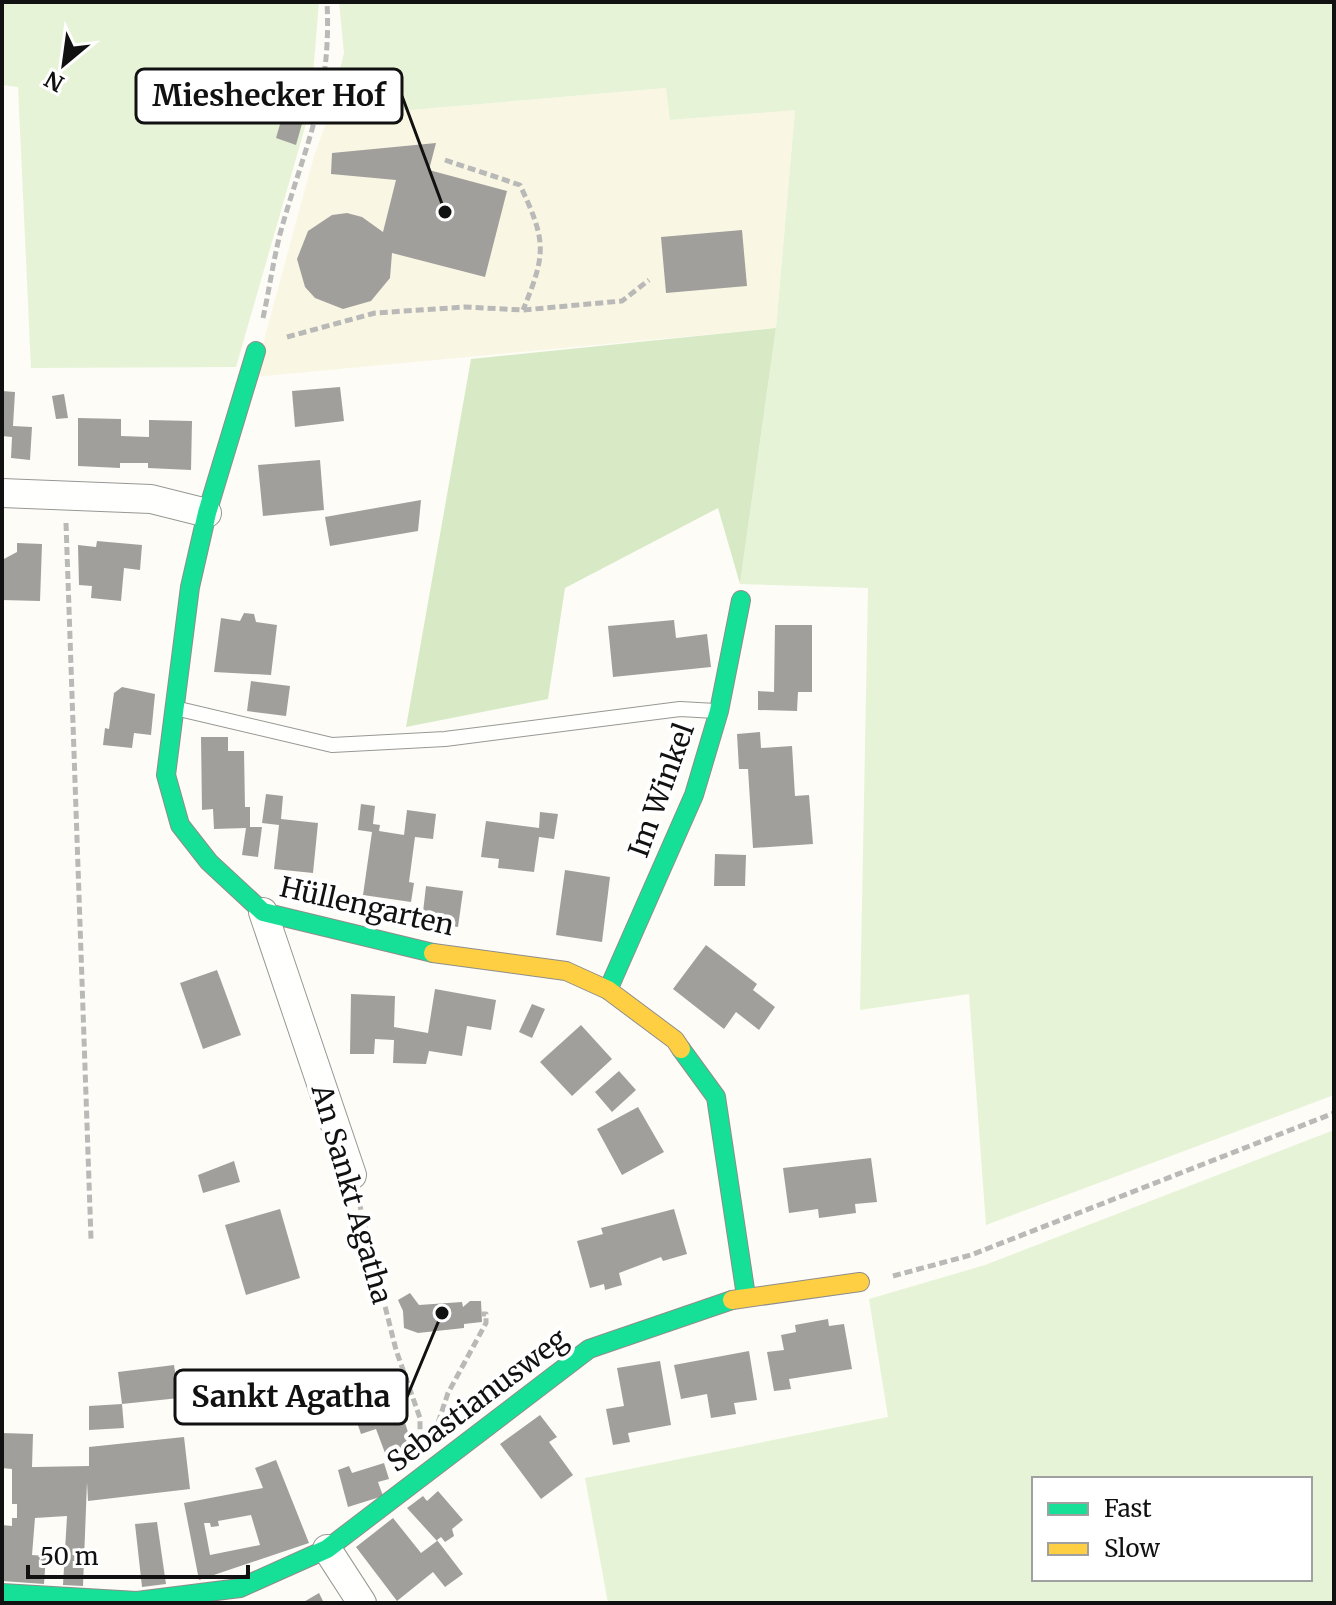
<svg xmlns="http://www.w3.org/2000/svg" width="1336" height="1605" viewBox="0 0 1336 1605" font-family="Merriweather,serif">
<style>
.farmland{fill:#f9f7e4}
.green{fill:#e7f3d7;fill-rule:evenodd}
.forest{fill:#d8eac5}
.building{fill:#a19f9c;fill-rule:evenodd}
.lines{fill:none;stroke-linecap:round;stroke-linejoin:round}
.lane-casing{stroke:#979795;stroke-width:16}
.street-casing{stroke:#979795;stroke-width:30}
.fast-casing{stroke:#8e8d8b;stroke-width:20}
.slow-casing{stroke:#8e8d8b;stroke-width:20}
.path{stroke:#b9b9b8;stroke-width:5;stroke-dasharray:8 4;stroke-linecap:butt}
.lane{stroke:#fffffe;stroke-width:14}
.street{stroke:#fffffe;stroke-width:28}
.fast{stroke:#16e098;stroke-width:18}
.slow{stroke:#ffcf43;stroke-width:18}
.labels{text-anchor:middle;stroke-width:8;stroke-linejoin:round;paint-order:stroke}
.street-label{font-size:28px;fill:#111;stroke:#fff}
.leader{fill:none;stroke:#111;stroke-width:3}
.callout-dot{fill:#111;stroke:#fff;stroke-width:3}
.callout{fill:#fff;stroke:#111;stroke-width:3}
.callout-label{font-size:30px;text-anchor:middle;font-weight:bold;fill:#111}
</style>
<rect width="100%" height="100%" fill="#fdfcf7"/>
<path class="farmland" d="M 666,88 L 671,120 L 795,109 L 776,328 L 254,377 L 314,156 L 328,117 Z"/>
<path class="green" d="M 2,2 L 319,2 L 310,110 L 236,367 L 31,368 L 18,87 L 2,85 Z
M 339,2 L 1334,2 L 1334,1095 L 986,1225 L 969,994 L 860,1010 L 868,588 L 740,584 L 776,328 L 795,110 L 670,120 L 666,88 L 328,117 L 344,53 Z
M 1334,1130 L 1334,1603 L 608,1603 L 585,1478 L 888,1417 L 869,1299 L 985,1265 ZM 1034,1479 L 1310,1479 L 1310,1579 L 1034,1579 Z"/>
<path class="forest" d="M 776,328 L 740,584 L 718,508 L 565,588 L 548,699 L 406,727 L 471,359 Z"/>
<path class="building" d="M 285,107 L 305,113 L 296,145 L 276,138 Z
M 436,143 L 429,170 L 507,191 L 485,277 L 392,253 L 390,278 L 371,301 L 343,309 L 315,298 L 305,287 L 297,259 L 308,231 L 332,215 L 347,213 L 362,217 L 383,232 L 396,180 L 331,174 L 332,153 Z
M 742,230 L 747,286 L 666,293 L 661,237 Z
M 340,387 L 344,421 L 295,427 L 292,391 Z
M 2,391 L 15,392 L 13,426 L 32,427 L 30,460 L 11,458 L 12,437 L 2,436 Z
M 64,394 L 68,418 L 56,419 L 52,396 Z
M 78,418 L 121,419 L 121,436 L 149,437 L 149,420 L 192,421 L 191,470 L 148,468 L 148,463 L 120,463 L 120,468 L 78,466 Z
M 320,460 L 324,510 L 263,516 L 258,465 Z
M 421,500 L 418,531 L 330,546 L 325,517 Z
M 97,541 L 142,545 L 140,570 L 124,568 L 121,601 L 91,598 L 92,586 L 79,585 L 78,545 L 96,547 Z
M 17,543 L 42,544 L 40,601 L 2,600 L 2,560 L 17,552 Z
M 244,613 L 254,614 L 256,622 L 277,625 L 271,675 L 214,672 L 221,618 L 240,621 Z
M 674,620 L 676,638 L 707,634 L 711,667 L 613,677 L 608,626 Z
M 775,625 L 812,625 L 812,692 L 798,692 L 797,711 L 758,710 L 758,691 L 774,692 Z
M 251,681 L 290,686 L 286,716 L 247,711 Z
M 122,687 L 155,694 L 151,735 L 134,733 L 132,748 L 103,745 L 105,728 L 109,729 L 114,693 Z
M 760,732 L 761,748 L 792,746 L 795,796 L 809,795 L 813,844 L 753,848 L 748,769 L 739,769 L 737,734 Z
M 201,737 L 228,737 L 228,751 L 244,751 L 245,807 L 250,807 L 250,827 L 262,827 L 258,857 L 242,855 L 246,828 L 214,829 L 213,809 L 202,810 Z
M 266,794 L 283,796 L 281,819 L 318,823 L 313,873 L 274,869 L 279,825 L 262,823 Z
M 361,804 L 375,806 L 373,824 L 380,825 L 379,831 L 404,835 L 407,810 L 436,814 L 433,839 L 415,837 L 409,882 L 414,883 L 411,902 L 363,895 L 372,832 L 358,830 Z
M 540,812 L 558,814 L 554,839 L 539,837 L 534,872 L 498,868 L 499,859 L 481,857 L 486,821 L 539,828 Z
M 715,854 L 746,855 L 745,886 L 714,886 Z
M 565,870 L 610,877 L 602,942 L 556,935 Z
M 426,886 L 463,891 L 458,927 L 422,921 Z
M 706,945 L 757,984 L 753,990 L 775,1007 L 759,1030 L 736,1012 L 724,1029 L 673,989 Z
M 217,970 L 241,1035 L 203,1049 L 180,983 Z
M 435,989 L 496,1000 L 491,1030 L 467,1026 L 462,1056 L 429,1051 L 426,1064 L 393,1063 L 394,1040 L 375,1039 L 374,1054 L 350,1054 L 351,994 L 395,996 L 394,1027 L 428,1033 Z
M 532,1004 L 545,1009 L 532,1038 L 519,1032 Z
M 581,1025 L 612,1059 L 572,1096 L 540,1062 Z
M 619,1071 L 636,1090 L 612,1112 L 595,1092 Z
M 638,1107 L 664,1152 L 622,1175 L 597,1129 Z
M 871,1158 L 877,1202 L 855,1204 L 856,1213 L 819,1218 L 818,1209 L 789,1213 L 783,1168 Z
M 234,1161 L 240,1182 L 203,1193 L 198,1175 Z
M 280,1209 L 300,1278 L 246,1295 L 225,1225 Z
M 674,1209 L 687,1254 L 663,1261 L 661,1257 L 619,1273 L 622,1285 L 605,1290 L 604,1284 L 590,1288 L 577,1241 L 603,1234 L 601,1228 Z
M 410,1293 L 419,1305 L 462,1302 L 463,1307 L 470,1301 L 481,1301 L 482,1322 L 464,1324 L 464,1328 L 418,1333 L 404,1328 L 403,1311 L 398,1300 Z
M 828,1319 L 829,1326 L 844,1324 L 852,1369 L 789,1379 L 791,1389 L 774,1391 L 767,1352 L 784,1350 L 781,1335 L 796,1332 L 795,1325 Z
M 749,1351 L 757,1400 L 734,1403 L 736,1414 L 711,1418 L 707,1394 L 681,1399 L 674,1365 Z
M 660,1361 L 671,1425 L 628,1433 L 630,1442 L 613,1445 L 606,1409 L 624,1406 L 617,1368 Z
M 174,1365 L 179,1398 L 122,1404 L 118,1372 Z
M 387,1383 L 399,1421 L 404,1420 L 408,1432 L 414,1433 L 415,1453 L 388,1461 L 376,1429 L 361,1434 L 348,1396 Z
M 122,1404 L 124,1428 L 89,1430 L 89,1406 Z
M 540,1415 L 557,1437 L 549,1442 L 573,1475 L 541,1499 L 500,1444 Z
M 2,1433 L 33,1434 L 32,1467 L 35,1467 L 89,1466 L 89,1447 L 184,1437 L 190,1489 L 88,1501 L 87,1482 L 83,1586 L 63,1585 L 67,1516 L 35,1518 L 32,1555 L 46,1556 L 44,1584 L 2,1581 L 2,1525 L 12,1526 L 12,1518 L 17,1518 L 17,1504 L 12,1504 L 12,1469 L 2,1468 Z
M 276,1460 L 309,1543 L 199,1580 L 184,1503 L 263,1488 L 255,1468 ZM 251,1515 L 260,1545 L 210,1555 L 204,1523 L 210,1523 L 211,1527 L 219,1526 L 218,1521 Z
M 384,1463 L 389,1479 L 378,1482 L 383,1496 L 348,1507 L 338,1470 L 349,1466 L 352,1473 Z
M 438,1491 L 463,1520 L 452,1529 L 454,1536 L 445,1542 L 441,1537 L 437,1540 L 463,1574 L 445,1587 L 433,1572 L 397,1601 L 356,1547 L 393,1518 L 421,1553 L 437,1541 L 407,1508 L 423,1496 L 427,1501 Z
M 157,1522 L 166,1584 L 142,1587 L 135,1524 Z
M 319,1593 L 324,1603 L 302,1603 Z"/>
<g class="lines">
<defs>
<path id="lane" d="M 179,709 L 332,745 L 445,739 L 680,709 L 716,711"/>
<path id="street" d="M 2,493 L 151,499 L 207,513
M 263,912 L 352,1175
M 327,1549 L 362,1603"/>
<path id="fast" d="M 256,351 L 207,513 L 190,587 L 166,775 L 180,825 L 209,862 L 263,912 L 433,953
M 608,990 L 694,795 L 719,711 L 741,600
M 681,1049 L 716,1097 L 746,1296
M 2,1593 L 137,1601 L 240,1588 L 327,1549 L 589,1349 L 732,1300"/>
<path id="slow" d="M 433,953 L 566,971 L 608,990 L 675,1040 L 681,1049
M 732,1300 L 860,1282"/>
</defs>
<use href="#lane" class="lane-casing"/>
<use href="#street" class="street-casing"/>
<use href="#fast" class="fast-casing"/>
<use href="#slow" class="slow-casing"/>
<path class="path" d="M 445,160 L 520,185 C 546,241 547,252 523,310
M 263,318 C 269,291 273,262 280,234 C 304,147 332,97 327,2
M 287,337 L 375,313 L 465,307 L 523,310 L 622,301 L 649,280
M 66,523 L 91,1239
M 359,1202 L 396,1350 L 420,1418 L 420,1435
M 893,1276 L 971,1255 L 1334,1113
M 438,1423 L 448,1393 L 486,1323 L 486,1314 L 481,1314"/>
<use href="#lane" class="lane"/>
<use href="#street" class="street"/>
<use href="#fast" class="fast"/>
<use href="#slow" class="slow"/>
</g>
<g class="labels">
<g class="street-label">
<text transform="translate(661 790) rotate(-70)" y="10">Im Winkel</text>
<text transform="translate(367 906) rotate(13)" y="10">Hüllengarten</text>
<text transform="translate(352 1194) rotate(74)" y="10">An Sankt Agatha</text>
<text transform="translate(477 1400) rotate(-37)" y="10">Sebastianusweg</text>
</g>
</g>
<path class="leader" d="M445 212L402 96M442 1313L407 1397"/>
<g class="callout-dot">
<circle cx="445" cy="212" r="8"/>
<circle cx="442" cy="1313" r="8"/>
</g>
<g class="callout">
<rect x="136" y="69" width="266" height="54" rx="8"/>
<rect x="175" y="1370" width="232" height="54" rx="8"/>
</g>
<g class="callout-label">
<text x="269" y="106">Mieshecker Hof</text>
<text x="291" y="1407">Sankt Agatha</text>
</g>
<rect width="1336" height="1605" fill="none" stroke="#111111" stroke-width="8"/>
<rect x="1032" y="1477" width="280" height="104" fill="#ffffff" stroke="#a0a0a0" stroke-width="2"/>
<rect x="1048" y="1503" width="40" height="12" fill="#16e098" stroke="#a0a0a0" stroke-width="2"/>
<text x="1104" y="1517" font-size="24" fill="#111111">Fast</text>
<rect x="1048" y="1543" width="40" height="12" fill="#ffcf43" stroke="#a0a0a0" stroke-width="2"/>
<text x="1104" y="1557" font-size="24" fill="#111111">Slow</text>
<g transform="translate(64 64) rotate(209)" stroke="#ffffff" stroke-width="6" paint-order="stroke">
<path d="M0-6L14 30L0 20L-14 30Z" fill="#111111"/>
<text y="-12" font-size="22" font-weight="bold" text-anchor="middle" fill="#111111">N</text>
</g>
<path d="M28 1565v12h220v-12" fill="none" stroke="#111111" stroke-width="4"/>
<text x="40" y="1565" font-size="24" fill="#111111" stroke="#ffffff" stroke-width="6" paint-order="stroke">50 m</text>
</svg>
